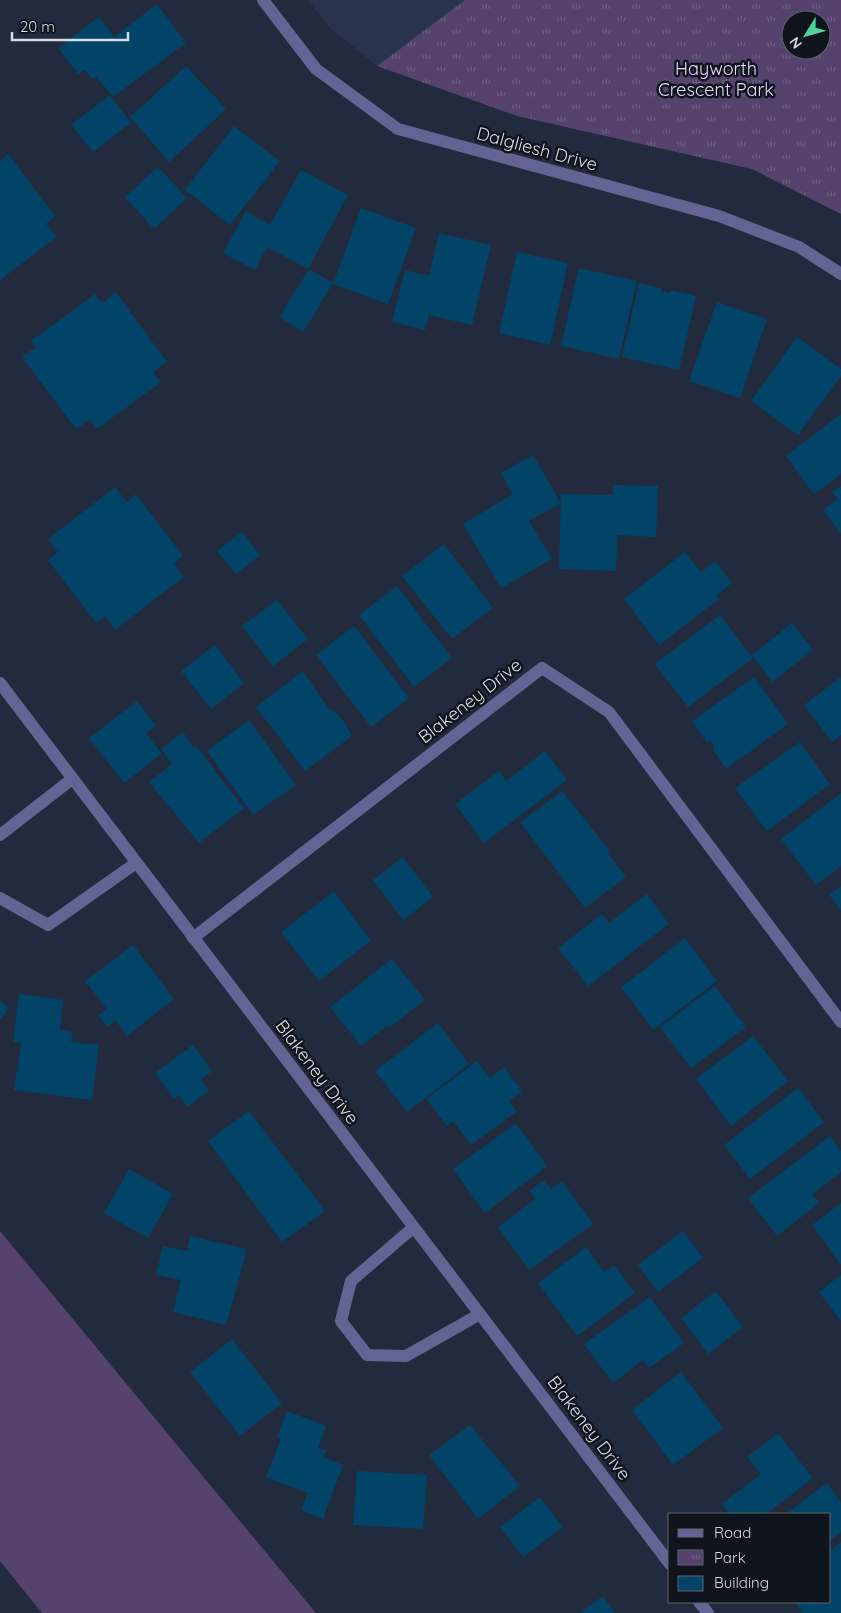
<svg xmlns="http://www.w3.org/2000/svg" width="841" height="1613" viewBox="0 0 841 1613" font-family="Quicksand,sans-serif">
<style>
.built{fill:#28344c}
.green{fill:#55436d}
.park{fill:url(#park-tufts);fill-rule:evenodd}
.building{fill:#024368}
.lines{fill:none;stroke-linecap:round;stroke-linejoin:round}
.minor{stroke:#646494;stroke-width:12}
.labels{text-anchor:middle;stroke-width:5;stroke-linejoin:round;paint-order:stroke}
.park-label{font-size:18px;fill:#e7d7fe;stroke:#10141c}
.street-label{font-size:18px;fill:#d5dce8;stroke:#10141c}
</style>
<defs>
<pattern id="park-tufts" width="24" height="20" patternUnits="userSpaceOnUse" patternTransform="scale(1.25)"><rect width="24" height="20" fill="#55436d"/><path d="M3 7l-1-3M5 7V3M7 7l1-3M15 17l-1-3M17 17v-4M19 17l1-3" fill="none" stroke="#6d5e82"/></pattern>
</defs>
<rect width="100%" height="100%" fill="#222b3d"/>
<path class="built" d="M 308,0 L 465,0 L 377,66 L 329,27 Z"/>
<path class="green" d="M 0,1231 L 316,1613 L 42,1613 L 0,1561 Z"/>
<path class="park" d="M 465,0 L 841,0 L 841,214 L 752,169 L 517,116 L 377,66 ZM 791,20 L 821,20 L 821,50 L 791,50 Z"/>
<path class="building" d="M 157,4 L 186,43 L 113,97 L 96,76 L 92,79 L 85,70 L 78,74 L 58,48 L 99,17 L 114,37 Z
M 186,66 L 226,109 L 169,162 L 130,117 Z
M 110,95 L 131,123 L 93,152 L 71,125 Z
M 234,126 L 280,161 L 230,225 L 185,190 Z
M 8,154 L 55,216 L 46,224 L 57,237 L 0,280 L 0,161 Z
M 158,167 L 187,198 L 154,229 L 125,197 Z
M 301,170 L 348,195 L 308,269 L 267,247 L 255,270 L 223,253 L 246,211 L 270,225 Z
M 361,208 L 416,228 L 388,304 L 333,284 Z
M 439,233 L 491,245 L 472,325 L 429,315 L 425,330 L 392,322 L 405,270 L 429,276 Z
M 517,252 L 568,263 L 550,345 L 499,333 Z
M 579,268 L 637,281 L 619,359 L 561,346 Z
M 309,269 L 333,283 L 303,332 L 279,317 Z
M 639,283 L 661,288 L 661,291 L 670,293 L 671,290 L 696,296 L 679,370 L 622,357 Z
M 116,292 L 167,362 L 153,372 L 161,382 L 97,429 L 90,419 L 76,429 L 22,357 L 36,347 L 31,341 L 95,294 L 102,303 Z
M 717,302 L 767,319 L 740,398 L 689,381 Z
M 797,337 L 841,369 L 841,376 L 798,435 L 751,401 Z
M 841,414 L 841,474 L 814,494 L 786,456 Z
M 533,455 L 561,503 L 529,521 L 552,559 L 501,588 L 463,524 L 513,494 L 501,473 Z
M 613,485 L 658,486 L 656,537 L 617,535 L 616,571 L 559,569 L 561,494 L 613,495 Z
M 841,486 L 841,534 L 823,510 L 838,499 L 832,492 Z
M 115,487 L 127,502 L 136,494 L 183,556 L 174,563 L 184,577 L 115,630 L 105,616 L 96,623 L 48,560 L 58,552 L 48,539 Z
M 242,532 L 260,555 L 236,574 L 217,551 Z
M 444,544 L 493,608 L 452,639 L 402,576 Z
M 685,552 L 701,572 L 715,561 L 732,583 L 717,595 L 719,599 L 659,645 L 624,599 Z
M 397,586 L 452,658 L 414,687 L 359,615 Z
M 277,600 L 308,639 L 273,666 L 242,626 Z
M 720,615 L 753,658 L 688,707 L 655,664 Z
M 792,623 L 813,650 L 772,682 L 752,655 Z
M 354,626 L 409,698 L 371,727 L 316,655 Z
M 215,645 L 244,683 L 211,709 L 181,671 Z
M 303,671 L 330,710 L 336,712 L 344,722 L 352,736 L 305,771 L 256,707 Z
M 754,677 L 788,724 L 726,769 L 713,750 L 715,748 L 710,741 L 707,743 L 692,721 Z
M 841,677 L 841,735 L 832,742 L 804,705 Z
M 137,701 L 156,726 L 146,733 L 162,754 L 124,783 L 89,738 Z
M 249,720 L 296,785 L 253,815 L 207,751 Z
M 183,732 L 194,748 L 196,746 L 244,808 L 199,843 L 149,782 L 172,764 L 161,749 Z
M 800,742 L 830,784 L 767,831 L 735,788 Z
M 545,751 L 567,780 L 484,843 L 455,804 L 499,771 L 506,781 Z
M 562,791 L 609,850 L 607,852 L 626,877 L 585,908 L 520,822 Z
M 841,793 L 841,866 L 816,885 L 781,839 Z
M 403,857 L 433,897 L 403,920 L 373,880 Z
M 841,886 L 841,910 L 829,895 Z
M 334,891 L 371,941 L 319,981 L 281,932 Z
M 647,894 L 669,924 L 588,986 L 558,948 L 602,914 L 609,923 Z
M 685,938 L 717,981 L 653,1030 L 621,987 Z
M 133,945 L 174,999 L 127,1036 L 115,1020 L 107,1027 L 98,1015 L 107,1009 L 85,981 Z
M 392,959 L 425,1000 L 389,1028 L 387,1026 L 361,1046 L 330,1007 Z
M 715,986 L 746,1027 L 691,1068 L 660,1027 Z
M 19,994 L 63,1000 L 60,1030 L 72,1032 L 71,1042 L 99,1045 L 92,1100 L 14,1090 L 21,1043 L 13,1042 Z
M 0,1001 L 9,1008 L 0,1020 Z
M 438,1023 L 469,1064 L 407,1112 L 375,1071 Z
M 753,1036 L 788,1081 L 731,1126 L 696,1079 Z
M 193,1045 L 212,1071 L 201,1080 L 209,1091 L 187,1107 L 179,1095 L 174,1099 L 155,1073 Z
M 477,1061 L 490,1078 L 504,1067 L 522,1091 L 509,1101 L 517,1111 L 471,1145 L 453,1121 L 447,1126 L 426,1099 Z
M 798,1088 L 824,1122 L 750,1179 L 724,1145 Z
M 249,1111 L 325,1211 L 282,1242 L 208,1141 Z
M 516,1123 L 547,1166 L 485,1213 L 453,1169 Z
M 830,1136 L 841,1151 L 841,1172 L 812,1194 L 819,1203 L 777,1236 L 748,1198 Z
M 129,1169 L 173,1194 L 148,1238 L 104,1213 Z
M 544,1180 L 551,1189 L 562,1181 L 593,1224 L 529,1270 L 498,1227 L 535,1199 L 529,1191 Z
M 841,1203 L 841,1265 L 812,1225 Z
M 683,1231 L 703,1258 L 658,1292 L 638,1265 Z
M 190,1236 L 247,1249 L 226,1325 L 173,1312 L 181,1280 L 156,1275 L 163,1246 L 187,1251 Z
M 586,1247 L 604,1272 L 614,1265 L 635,1293 L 577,1336 L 538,1283 Z
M 841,1275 L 841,1321 L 819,1292 Z
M 716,1291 L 743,1327 L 708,1354 L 681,1318 Z
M 650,1297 L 684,1343 L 649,1368 L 643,1360 L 613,1383 L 584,1344 Z
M 232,1339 L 282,1403 L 240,1436 L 190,1372 Z
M 681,1372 L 723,1428 L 673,1465 L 632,1410 Z
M 287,1411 L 326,1426 L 318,1448 L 326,1450 L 323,1457 L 343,1465 L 323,1519 L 301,1510 L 308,1493 L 266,1477 L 281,1439 L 277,1437 Z
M 470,1425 L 520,1486 L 478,1519 L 429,1455 Z
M 778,1433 L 813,1478 L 766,1514 L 729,1514 L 722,1504 L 761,1474 L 747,1457 Z
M 357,1471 L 427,1475 L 423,1529 L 353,1525 Z
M 827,1483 L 841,1502 L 841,1532 L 830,1541 L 830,1514 L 786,1514 Z
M 540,1497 L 563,1527 L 523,1557 L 500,1527 Z
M 841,1542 L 841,1613 L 803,1613 L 795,1602 L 830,1602 L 830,1551 Z
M 603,1596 L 615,1613 L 580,1613 L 588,1607 Z"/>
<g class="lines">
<path class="minor" d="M 263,0 L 316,69 L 398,129 L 719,216 L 799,247 L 841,274
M 0,683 L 670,1564
M 0,835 L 72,779
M 0,898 L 48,925 L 136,863
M 193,938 L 542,668 L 609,712 L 841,1022
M 414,1227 L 351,1281 L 341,1321 L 367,1355 L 406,1356 L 480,1314
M 699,1602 L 708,1613"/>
</g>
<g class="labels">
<g class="park-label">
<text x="716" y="75">Hayworth<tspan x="716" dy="21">Crescent Park</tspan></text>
</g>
<g class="street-label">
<text transform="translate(537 149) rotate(15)" y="6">Dalgliesh Drive</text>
<text transform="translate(470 701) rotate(-38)" y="6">Blakeney Drive</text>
<text transform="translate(317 1072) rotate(53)" y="6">Blakeney Drive</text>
<text transform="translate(589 1428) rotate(53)" y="6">Blakeney Drive</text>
</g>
</g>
<rect x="668" y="1513" width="162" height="90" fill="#10141c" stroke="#5f646e"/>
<rect x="678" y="1529" width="25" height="8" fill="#646494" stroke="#5f646e"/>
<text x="714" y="1538" font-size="15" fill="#d5dce8">Road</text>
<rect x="678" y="1550" width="25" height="15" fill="url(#park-tufts)" stroke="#5f646e"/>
<text x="714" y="1563" font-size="15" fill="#d5dce8">Park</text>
<rect x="678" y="1576" width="25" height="15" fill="#024368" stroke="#5f646e"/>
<text x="714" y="1588" font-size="15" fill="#d5dce8">Building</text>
<g transform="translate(806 35) rotate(233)"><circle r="24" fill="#10141c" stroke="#5f646e"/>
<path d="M0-4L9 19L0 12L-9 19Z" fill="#4fd399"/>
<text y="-8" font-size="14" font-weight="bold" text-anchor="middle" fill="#d5dce8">N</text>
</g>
<path d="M12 32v8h116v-8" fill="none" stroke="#d5dce8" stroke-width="2.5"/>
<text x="20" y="32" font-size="15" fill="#d5dce8" stroke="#10141c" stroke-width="4" paint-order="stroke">20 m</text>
</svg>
